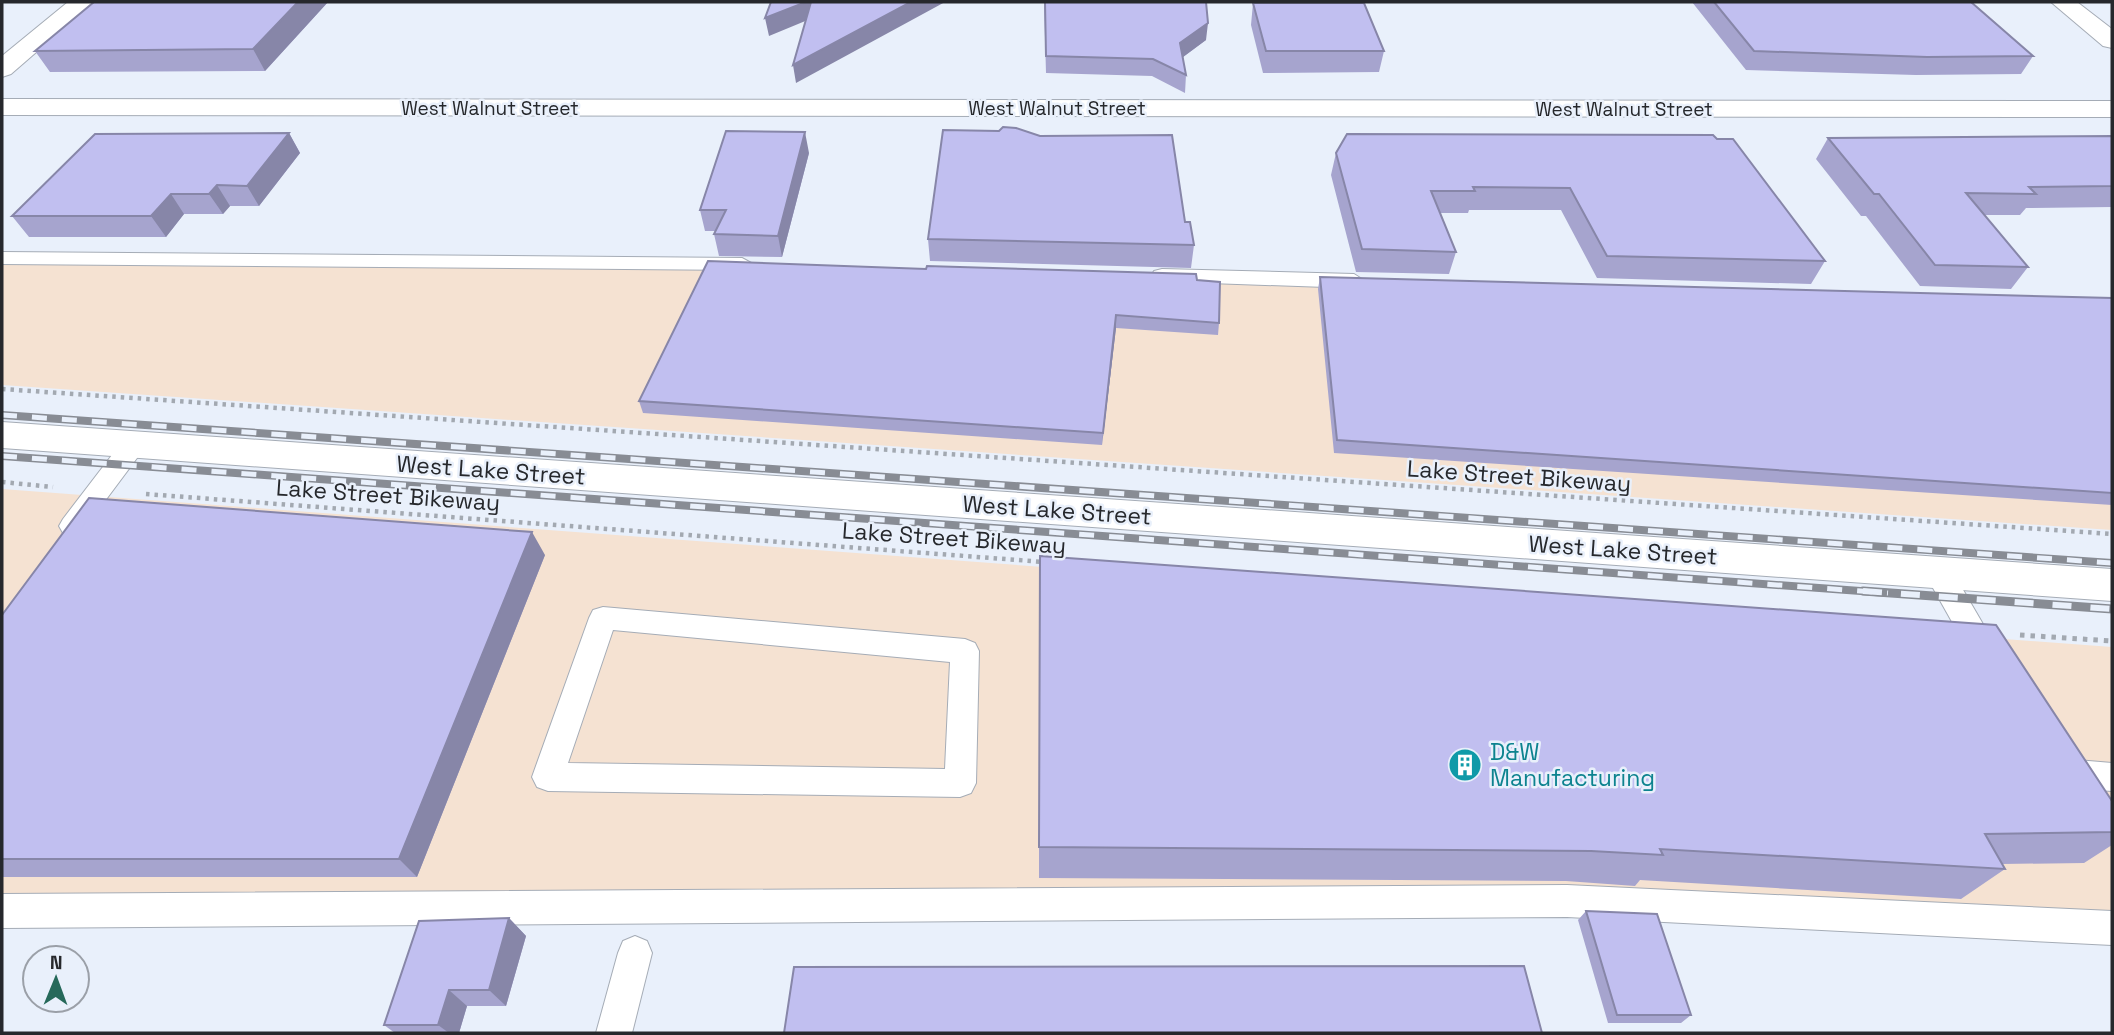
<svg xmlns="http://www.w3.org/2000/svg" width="2114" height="1035" viewBox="0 0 2114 1035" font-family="'Space Grotesk',sans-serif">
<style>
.industrial{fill:#f5e2d2}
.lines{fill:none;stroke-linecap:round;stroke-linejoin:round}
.lane-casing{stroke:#a5acb6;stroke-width:2}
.street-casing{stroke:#a5acb6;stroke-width:2}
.secondary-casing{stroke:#a5acb6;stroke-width:2}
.path-far1{stroke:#a3a9b1;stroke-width:4.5;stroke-dasharray:3.5 5;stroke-linecap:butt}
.path{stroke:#a3a9b1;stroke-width:5;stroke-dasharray:4.5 6;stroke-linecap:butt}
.lane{fill:#fff;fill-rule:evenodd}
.street{fill:#fff;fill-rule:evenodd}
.secondary{fill:#fff;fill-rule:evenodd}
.rail-far1-casing{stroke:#888c94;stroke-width:8}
.rail-casing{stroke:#888c94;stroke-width:9}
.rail-far1{stroke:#e9f0fb;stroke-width:5;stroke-dasharray:15;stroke-linecap:butt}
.rail{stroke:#e9f0fb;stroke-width:6;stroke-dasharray:19;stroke-linecap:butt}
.wall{fill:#a6a4ce}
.shaded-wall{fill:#8786a8}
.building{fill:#c1bff0;stroke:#8786a8;stroke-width:2}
.labels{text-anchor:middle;stroke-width:5;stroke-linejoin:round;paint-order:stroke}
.far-street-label{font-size:19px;fill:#26282c;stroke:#e9f0fb}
.street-label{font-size:23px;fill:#26282c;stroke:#e9f0fb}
.culture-label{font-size:23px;fill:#0d838f;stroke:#e9f0fb;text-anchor:start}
</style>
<rect width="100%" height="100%" fill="#e9f0fb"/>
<path class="industrial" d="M 2,259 L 688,267 L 2112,301 L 2112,530 L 2,385 Z
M 2,489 L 2112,647 L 2112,928 L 1567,901 L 2,911 Z"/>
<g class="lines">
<defs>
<path id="lane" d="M 2,252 L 742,258 L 753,264 L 742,270 L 2,264 Z
M 1162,269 L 1354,274 L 1365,281 L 1354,288 L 1154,281 L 1151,276 L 1154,271 Z
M 134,435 L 143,438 L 146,444 L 143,450 L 81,533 L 72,536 L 63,533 L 59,526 L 63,519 L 125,438 Z
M 1938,561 L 1948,564 L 1994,643 L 1998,652 L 1994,661 L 1984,664 L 1974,661 L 1924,572 L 1928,564 Z
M 603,607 L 965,639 L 975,643 L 979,651 L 976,783 L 971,793 L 960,797 L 548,791 L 537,787 L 532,777 L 589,618 L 593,610 ZM 613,630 L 950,662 L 945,769 L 568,763 Z
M 2064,754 L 2077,760 L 2112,763 L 2112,791 L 2068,788 L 2057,784 L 2048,768 L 2053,758 Z
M 1567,885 L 2112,911 L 2112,945 L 1567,917 L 2,928 L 2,894 Z
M 635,936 L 647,941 L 652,953 L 632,1033 L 596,1033 L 618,953 L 623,941 Z"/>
<path id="street" d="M 2,99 L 2112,101 L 2112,117 L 2,115 Z"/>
<path id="secondary" d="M 68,2 L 94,2 L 11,74 L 2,77 L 2,56 Z
M 2051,2 L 2077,2 L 2112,29 L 2112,48 L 2103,46 Z
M 2,422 L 2112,569 L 2112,601 L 2,448 Z"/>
</defs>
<use href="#lane" class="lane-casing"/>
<use href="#street" class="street-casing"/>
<use href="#secondary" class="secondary-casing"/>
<path class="path-far1" d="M 2,389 L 2112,534
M 2,482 L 53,487
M 146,494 L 1044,562"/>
<path class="path" d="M 2020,635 L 2112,641"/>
<use href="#lane" class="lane"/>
<use href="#street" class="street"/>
<use href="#secondary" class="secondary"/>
<defs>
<path id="rail-far1" d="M 2,415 L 2112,563
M 2,456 L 1888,593"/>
<path id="rail" d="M 1863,591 L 2112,609"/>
</defs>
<use href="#rail-far1" class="rail-far1-casing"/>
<use href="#rail" class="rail-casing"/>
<use href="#rail-far1" class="rail-far1"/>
<use href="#rail" class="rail"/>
</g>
<path class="wall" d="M 328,2 L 265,71 L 50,72 L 35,51 Z
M 1044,2 L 1206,40 L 1183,57 L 1186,75 L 1185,93 L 1152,76 L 1046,73 Z
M 1692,2 L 1971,2 L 2033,56 L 2021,74 L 1916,75 L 1746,70 Z
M 1253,3 L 1384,51 L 1379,72 L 1263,73 L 1251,25 Z
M 289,133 L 300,153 L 259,206 L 230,206 L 223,214 L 184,214 L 166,237 L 29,237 L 12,216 Z
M 1713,135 L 1825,261 L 1811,284 L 1597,278 L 1561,210 L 1469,210 L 1468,213 L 1440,213 L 1456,252 L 1449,274 L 1356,272 L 1331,175 L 1336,153 Z
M 2112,136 L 2112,207 L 2026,208 L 2020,215 L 1984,215 L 2028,267 L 2011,289 L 1920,286 L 1866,216 L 1861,216 L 1816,159 L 1828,138 Z
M 809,153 L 782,257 L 719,256 L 714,234 L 715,231 L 705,231 L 700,210 Z
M 1185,222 L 1194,245 L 1191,268 L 930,261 L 928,239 Z
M 1320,277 L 2112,298 L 2112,505 L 1334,453 L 1318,289 Z
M 1197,280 L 1219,323 L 1218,335 L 1116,328 L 1102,445 L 643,413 L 639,401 Z
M 545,555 L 417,877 L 2,877 L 2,615 Z
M 2112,801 L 2112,845 L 2084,863 L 2002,864 L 2005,869 L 1961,899 L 1640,880 L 1635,886 L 1566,881 L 1039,878 L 1039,847 Z
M 1586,911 L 1691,1015 L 1681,1023 L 1608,1023 L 1578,920 Z
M 509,918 L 526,936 L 506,1006 L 467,1006 L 459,1033 L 395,1033 L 384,1025 Z"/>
<path class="shaded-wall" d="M 298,2 L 328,2 L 265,71 L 253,49 Z
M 806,2 L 812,2 L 815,17 L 769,36 L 765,18 Z
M 911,2 L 945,2 L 796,83 L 793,65 Z
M 1208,23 L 1206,40 L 1179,60 L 1180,43 Z
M 805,132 L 809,153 L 782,257 L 778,236 Z
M 289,133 L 300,153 L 259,206 L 247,186 Z
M 217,185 L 230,206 L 223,214 L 209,194 Z
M 171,194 L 184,214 L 166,237 L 151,216 Z
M 1116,315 L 1116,328 L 1102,445 L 1103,433 Z
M 532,532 L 545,555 L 417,877 L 399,859 Z
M 509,918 L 526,936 L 506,1006 L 489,990 Z
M 449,990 L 467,1006 L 459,1033 L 449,1033 L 438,1025 Z"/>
<path class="building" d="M 94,2 L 298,2 L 253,49 L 35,51 Z
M 771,2 L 806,2 L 765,18 Z
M 811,2 L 911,2 L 793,65 Z
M 1045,2 L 1206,2 L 1208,23 L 1180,43 L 1186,75 L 1153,59 L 1046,56 Z
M 1714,2 L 1971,2 L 2033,56 L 1927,57 L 1754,51 Z
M 1253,3 L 1364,3 L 1384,51 L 1266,51 Z
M 1003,127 L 1016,128 L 1040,136 L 1172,135 L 1185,222 L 1190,222 L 1194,245 L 928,239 L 943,130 L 999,131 Z
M 726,131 L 805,132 L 778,236 L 714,234 L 726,210 L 700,210 Z
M 289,133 L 247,186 L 217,185 L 209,194 L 171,194 L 151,216 L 12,216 L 95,134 Z
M 1347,134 L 1713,135 L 1717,139 L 1733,139 L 1825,261 L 1607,256 L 1570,188 L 1473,187 L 1475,191 L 1431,191 L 1456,252 L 1362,249 L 1336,153 Z
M 2112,136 L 2112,186 L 2029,187 L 2036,194 L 1966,193 L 2028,267 L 1935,265 L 1879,194 L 1874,194 L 1828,138 Z
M 708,261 L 926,269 L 927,266 L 1196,274 L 1197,280 L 1220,282 L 1219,323 L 1116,315 L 1103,433 L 639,401 Z
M 1320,277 L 2112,298 L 2112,493 L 1337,440 Z
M 89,498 L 532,532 L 399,859 L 2,859 L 2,615 Z
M 1040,556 L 1996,625 L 2112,801 L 2112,832 L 1985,834 L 2005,869 L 1660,849 L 1663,855 L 1591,851 L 1039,847 Z
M 1586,911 L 1657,914 L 1691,1015 L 1617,1015 Z
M 509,918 L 489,990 L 449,990 L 438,1025 L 384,1025 L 419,921 Z
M 1524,966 L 1542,1033 L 784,1033 L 794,967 Z"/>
<defs>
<symbol id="building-disc" viewBox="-11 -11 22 22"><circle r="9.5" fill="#0f9aa8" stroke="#e9f0fb"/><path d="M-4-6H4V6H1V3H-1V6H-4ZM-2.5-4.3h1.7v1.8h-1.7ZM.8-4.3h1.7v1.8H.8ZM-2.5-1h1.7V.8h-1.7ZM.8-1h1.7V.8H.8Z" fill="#fff"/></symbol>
</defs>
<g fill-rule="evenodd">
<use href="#building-disc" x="1446" y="746" width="38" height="38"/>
</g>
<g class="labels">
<g class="far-street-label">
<text x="490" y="115">West Walnut Street</text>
<text x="1057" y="115">West Walnut Street</text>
<text x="1624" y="116">West Walnut Street</text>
</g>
<g class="street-label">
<text transform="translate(491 470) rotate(4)" y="8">West Lake Street</text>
<text transform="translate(1519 476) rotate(4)" y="8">Lake Street Bikeway</text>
<text transform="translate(388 495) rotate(4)" y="8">Lake Street Bikeway</text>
<text transform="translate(1057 510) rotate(4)" y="8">West Lake Street</text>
<text transform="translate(954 538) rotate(4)" y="8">Lake Street Bikeway</text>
<text transform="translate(1623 550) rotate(4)" y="8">West Lake Street</text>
</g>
<g class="culture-label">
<text x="1490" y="760">D&amp;W<tspan x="1490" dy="26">Manufacturing</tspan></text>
</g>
</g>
<rect width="2114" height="1035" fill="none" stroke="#26282c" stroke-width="7"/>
<g transform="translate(56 979) rotate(1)"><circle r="33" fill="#e9f0fb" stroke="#9ba0a8" stroke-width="2"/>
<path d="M0-5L12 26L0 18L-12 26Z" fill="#26695a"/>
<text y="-10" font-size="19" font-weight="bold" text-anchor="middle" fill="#26282c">N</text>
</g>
</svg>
